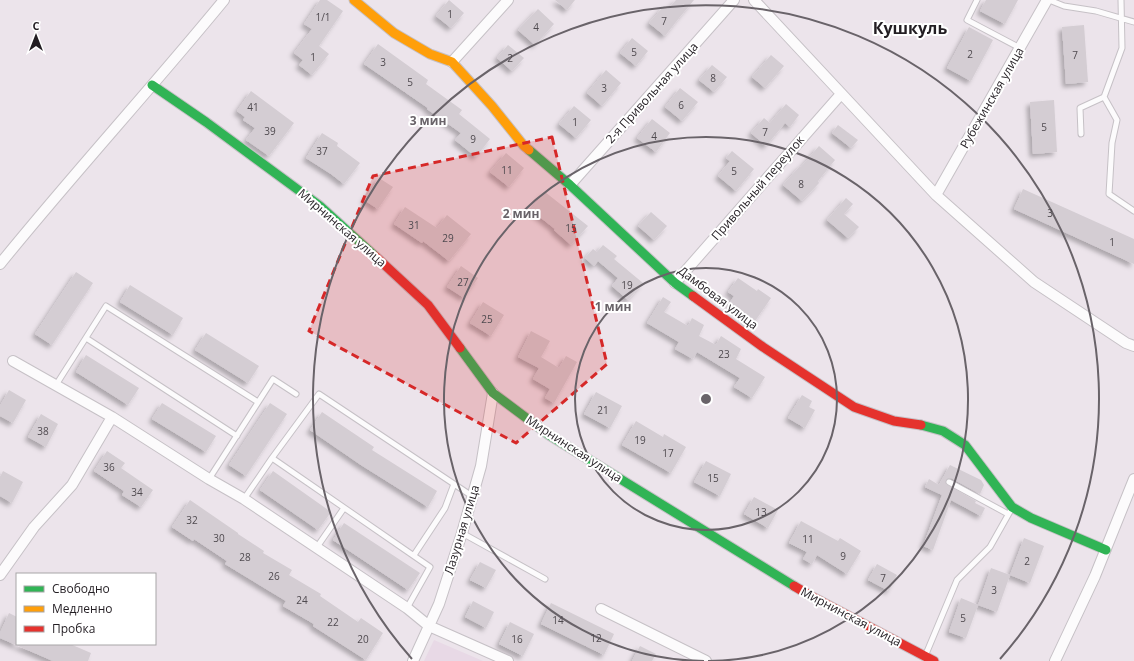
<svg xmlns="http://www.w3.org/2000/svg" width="1134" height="661" viewBox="0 0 1134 661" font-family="'Open Sans',sans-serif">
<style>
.built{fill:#e8d9e6}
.building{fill:#d4cdd3;filter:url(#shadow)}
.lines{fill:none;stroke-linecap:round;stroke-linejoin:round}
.lane-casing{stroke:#c6c1c6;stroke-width:7}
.street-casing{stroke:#c6c1c6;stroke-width:12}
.fast-casing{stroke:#c6c1c6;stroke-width:11}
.slow-casing{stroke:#c6c1c6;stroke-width:11}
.jam-casing{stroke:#c6c1c6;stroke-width:11}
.lane{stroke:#fcfbfc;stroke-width:5}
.street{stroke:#fcfbfc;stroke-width:10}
.fast{stroke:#30b455;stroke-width:9}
.slow{stroke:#ff9f0a;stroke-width:9}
.jam{stroke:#e5322d;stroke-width:9}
.marked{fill:#d62828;fill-opacity:0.2;stroke:#d62828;stroke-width:3;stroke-dasharray:8 5;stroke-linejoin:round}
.ring{fill:none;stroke:#696369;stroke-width:2}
.labels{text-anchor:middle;stroke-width:4;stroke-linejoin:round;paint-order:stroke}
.number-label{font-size:10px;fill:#4f4a4f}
.street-label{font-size:12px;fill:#231e23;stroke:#fff}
.district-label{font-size:16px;font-weight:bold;fill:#231e23;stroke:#fff}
.centre{fill:#696369;stroke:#fff;stroke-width:2}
.ring-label{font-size:12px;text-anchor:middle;font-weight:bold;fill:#696369;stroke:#fff;stroke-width:4;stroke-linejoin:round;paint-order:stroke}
</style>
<defs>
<filter id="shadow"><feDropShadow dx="-3.5" dy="3.5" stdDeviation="2" flood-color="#0004"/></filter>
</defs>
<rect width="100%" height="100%" fill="#ece4eb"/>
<path class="built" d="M 434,640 L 483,661 L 424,661 Z"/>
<path class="building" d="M 320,0 L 327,0 L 343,11 L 319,46 L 329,54 L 312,75 L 299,65 L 303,60 L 294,53 L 312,29 L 304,24 Z
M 449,0 L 464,13 L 451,28 L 436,16 Z
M 555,0 L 575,0 L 567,10 Z
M 676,0 L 694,0 L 679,18 L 665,36 L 649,23 L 664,6 L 668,9 Z
M 986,0 L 1018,0 L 1005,24 L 980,11 Z
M 538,9 L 554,24 L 535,45 L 518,30 Z
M 1084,25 L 1088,82 L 1066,84 L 1062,27 Z
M 969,27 L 993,40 L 971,81 L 947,68 Z
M 632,38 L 648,51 L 636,66 L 620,53 Z
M 378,44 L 428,80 L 426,84 L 462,110 L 459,114 L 490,139 L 476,157 L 455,140 L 461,133 L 427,109 L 428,108 L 364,64 Z
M 508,45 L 524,58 L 512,71 L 497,58 Z
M 771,55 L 784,66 L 765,88 L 752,77 Z
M 712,65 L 727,77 L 714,92 L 699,80 Z
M 606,70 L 621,83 L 602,106 L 587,93 Z
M 680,88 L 698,102 L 682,121 L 665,107 Z
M 251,91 L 294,123 L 269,156 L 246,140 L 255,128 L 243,120 L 245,117 L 237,111 Z
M 1054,100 L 1057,152 L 1033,154 L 1030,102 Z
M 786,104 L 799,115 L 790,127 L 785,123 L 766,146 L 751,133 L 764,118 L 770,123 Z
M 574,106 L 591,120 L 576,138 L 559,124 Z
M 652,119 L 670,133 L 656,152 L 637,138 Z
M 838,125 L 858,140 L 851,148 L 832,133 Z
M 322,133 L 338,143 L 337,146 L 360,163 L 344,184 L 331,174 L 306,158 Z
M 819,146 L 835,160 L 818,181 L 819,183 L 802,201 L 783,185 L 800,166 L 801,167 Z
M 732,151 L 754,169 L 736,191 L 718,176 L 730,161 L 726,158 Z
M 506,153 L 524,168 L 509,187 L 490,172 Z
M 379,178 L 393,187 L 378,209 L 364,200 Z
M 1023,189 L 1134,239 L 1134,264 L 1014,209 Z
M 545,192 L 588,226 L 571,245 L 554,230 L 555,229 L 531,210 Z
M 846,198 L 853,204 L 844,214 L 859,227 L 848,238 L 827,220 Z
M 405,207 L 437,228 L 447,215 L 471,234 L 449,261 L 423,241 L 422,243 L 394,224 Z
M 651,212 L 667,226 L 654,240 L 638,226 Z
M 603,245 L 617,256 L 614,259 L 643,283 L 628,300 L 612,286 L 618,278 L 598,261 L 594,266 L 585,258 L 593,249 L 597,252 Z
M 461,266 L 478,278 L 464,298 L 447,287 Z
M 76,272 L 93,283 L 52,345 L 35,334 Z
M 738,278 L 757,291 L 758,289 L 771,298 L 753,324 L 744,319 L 746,316 L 729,304 L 734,296 L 728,292 Z
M 130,285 L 183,318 L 173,335 L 120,302 Z
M 663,297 L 671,302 L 664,312 L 688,326 L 692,318 L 704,325 L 699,336 L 716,345 L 721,336 L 741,349 L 736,359 L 765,377 L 752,398 L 734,387 L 740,378 L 697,352 L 693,359 L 675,349 L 679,342 L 647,323 Z
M 483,302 L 504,315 L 491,336 L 470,323 Z
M 531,331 L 550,341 L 541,357 L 559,368 L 566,356 L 577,362 L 554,403 L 545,398 L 550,389 L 533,379 L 539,368 L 518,357 Z
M 206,333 L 259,366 L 248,383 L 195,350 Z
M 86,355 L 139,388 L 128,405 L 76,372 Z
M 9,390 L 26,400 L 13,423 L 0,416 L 0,406 Z
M 596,392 L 622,406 L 610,428 L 584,414 Z
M 802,395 L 812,401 L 809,407 L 815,410 L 805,428 L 788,418 Z
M 162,403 L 216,436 L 206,452 L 152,419 Z
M 270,403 L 287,414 L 246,476 L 229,465 Z
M 322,412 L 374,447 L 372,450 L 437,491 L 428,507 L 361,465 L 310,430 Z
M 41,414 L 58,424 L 46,447 L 28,437 Z
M 636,421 L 663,437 L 664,434 L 686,447 L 671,473 L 622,445 Z
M 107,451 L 125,463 L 121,468 L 153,490 L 141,507 L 122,495 L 124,491 L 94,471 Z
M 706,461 L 731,474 L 720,496 L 694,482 Z
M 950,465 L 981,480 L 984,485 L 980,494 L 951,478 L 946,480 L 946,484 L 976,501 L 975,503 L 985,508 L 981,516 L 951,500 L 933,550 L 923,546 L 942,495 L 925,487 L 929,479 L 939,485 Z
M 3,471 L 23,482 L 12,503 L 0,496 L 0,477 Z
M 273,471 L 331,512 L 318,530 L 260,490 Z
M 754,497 L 778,510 L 768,528 L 744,514 Z
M 190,500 L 238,533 L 238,534 L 264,551 L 263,553 L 292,570 L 289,575 L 321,594 L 320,596 L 358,622 L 361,618 L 383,633 L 366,660 L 313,626 L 314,624 L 283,606 L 286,601 L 225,564 L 227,561 L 194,539 L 193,541 L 172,527 Z
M 801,521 L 838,541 L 840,538 L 861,551 L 847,574 L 817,555 L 812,564 L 803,559 L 807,552 L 789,543 Z
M 344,523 L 420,573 L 408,590 L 333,540 Z
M 1024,538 L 1044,546 L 1030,583 L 1010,575 Z
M 480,562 L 496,570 L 486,588 L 470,580 Z
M 877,564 L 897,575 L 889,591 L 868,580 Z
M 991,568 L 1010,575 L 997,612 L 978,605 Z
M 961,598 L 978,605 L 966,638 L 949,632 Z
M 473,601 L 494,612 L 486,628 L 465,617 Z
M 551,603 L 614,634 L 604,655 L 541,624 Z
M 9,613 L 17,617 L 17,644 L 70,644 L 91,653 L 88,661 L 53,661 L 0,638 L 0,633 Z
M 510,622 L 534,634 L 523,656 L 499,644 Z
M 640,646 L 656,654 L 652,661 L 632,661 Z"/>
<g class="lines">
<defs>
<path id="lane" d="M 977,0 L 967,20 L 1020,48
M 1049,0 L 1064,6 L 1096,11 L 1134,22
M 1121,0 L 1122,48 L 1104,97 L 1117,120 L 1112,143 L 1109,194 L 1134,211
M 1081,134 L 1080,108 L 1104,97
M 86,338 L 237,436
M 56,385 L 106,306 L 258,402
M 272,458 L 430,567 L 407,608
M 209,479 L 273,379 L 296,394
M 949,482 L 1008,514
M 244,499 L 272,458 L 319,394 L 472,496
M 462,533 L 545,579
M 317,547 L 344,508
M 414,555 L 445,508 L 454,484
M 926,654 L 957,580 L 990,547 L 1012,508"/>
<path id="street" d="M 754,0 L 936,195 L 1034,282 L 1126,343 L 1134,346
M 452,62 L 508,0
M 570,185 L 734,0
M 936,195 L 1047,0
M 0,264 C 73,174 151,89 224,0
M 675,283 L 841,94
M 13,361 L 112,417 L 209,479 L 244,499 L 407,608 L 429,626 L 508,661
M 0,575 L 34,527 L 72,485 L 112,417
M 601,609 L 706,661
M 413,661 L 439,604 L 462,533 L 481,466 L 493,393
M 1055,661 L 1095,576 L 1134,479"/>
<path id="fast" d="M 152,85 L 206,122 L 320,206 L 375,256
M 529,150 L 570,185 L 675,283 L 693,296
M 460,348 L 493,393 L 549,435 L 794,586
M 921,425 L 943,431 L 965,445 L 1012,507 L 1031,518 L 1106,550"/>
<path id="slow" d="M 354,0 L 394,33 L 430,54 L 452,62 L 492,106 L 524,146 L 529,150"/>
<path id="jam" d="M 375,256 L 428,305 L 460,348
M 693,296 L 763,347 L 854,407 L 894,421 L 921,425
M 794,586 L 811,596 L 934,661"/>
</defs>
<use href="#lane" class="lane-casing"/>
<use href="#street" class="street-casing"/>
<use href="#fast" class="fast-casing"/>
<use href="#slow" class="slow-casing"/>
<use href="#jam" class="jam-casing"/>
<use href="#lane" class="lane"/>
<use href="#street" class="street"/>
<use href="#fast" class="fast"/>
<use href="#slow" class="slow"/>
<use href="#jam" class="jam"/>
</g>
<path class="marked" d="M 552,137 L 607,364 L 516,443 L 309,331 L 373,176 Z"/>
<g class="ring">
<circle cx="706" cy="399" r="131"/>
<path d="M704 661A262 262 0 1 1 708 661"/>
<path d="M412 659A393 393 0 1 1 1000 659"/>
</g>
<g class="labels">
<g class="number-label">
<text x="450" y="18">1</text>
<text x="323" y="21">1/1</text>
<text x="664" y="25">7</text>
<text x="536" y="31">4</text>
<text x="634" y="56">5</text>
<text x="970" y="58">2</text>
<text x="1075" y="59">7</text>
<text x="313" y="61">1</text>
<text x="510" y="62">2</text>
<text x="383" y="66">3</text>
<text x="713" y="82">8</text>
<text x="410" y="86">5</text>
<text x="604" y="92">3</text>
<text x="681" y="109">6</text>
<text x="253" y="111">41</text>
<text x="575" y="126">1</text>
<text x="1044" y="131">5</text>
<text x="270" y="135">39</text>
<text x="765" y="136">7</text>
<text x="654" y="140">4</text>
<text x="473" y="143">9</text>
<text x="322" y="155">37</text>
<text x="507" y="174">11</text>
<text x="734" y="175">5</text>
<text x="801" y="188">8</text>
<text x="1050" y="217">3</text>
<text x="414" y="229">31</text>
<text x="571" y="232">15</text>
<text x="448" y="242">29</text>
<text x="1112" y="246">1</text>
<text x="463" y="286">27</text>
<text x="627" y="289">19</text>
<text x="487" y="323">25</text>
<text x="724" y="358">23</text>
<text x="603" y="414">21</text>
<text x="43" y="435">38</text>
<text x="640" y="444">19</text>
<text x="668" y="457">17</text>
<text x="109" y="471">36</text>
<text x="713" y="482">15</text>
<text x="137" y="496">34</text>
<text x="761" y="516">13</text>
<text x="192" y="524">32</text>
<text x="219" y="542">30</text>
<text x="808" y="543">11</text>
<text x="843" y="560">9</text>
<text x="245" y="561">28</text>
<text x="1027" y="565">2</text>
<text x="274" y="580">26</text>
<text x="883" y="582">7</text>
<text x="994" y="594">3</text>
<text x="302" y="604">24</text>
<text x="963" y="622">5</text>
<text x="558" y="624">14</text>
<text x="333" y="626">22</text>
<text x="596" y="642">12</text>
<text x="363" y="643">20</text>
<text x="517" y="643">16</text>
</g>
<g class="street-label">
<text transform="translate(652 93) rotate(-48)" y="4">2-я Привольная улица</text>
<text transform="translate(992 98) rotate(-60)" y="4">Рубежинская улица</text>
<text transform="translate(758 188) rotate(-49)" y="4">Привольный переулок</text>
<text transform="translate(342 228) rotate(41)" y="4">Мирнинская улица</text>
<text transform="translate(718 298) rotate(37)" y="4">Дамбовая улица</text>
<text transform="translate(574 449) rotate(33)" y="4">Мирнинская улица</text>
<text transform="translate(462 530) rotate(-73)" y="4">Лазурная улица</text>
<text transform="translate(851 617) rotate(28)" y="4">Мирнинская улица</text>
</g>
<g class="district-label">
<text x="910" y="34">Кушкуль</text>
</g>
</g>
<circle cx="706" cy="399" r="6" class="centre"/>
<g class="ring-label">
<text x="428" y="125">3 мин</text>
<text x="521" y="218">2 мин</text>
<text x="613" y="311">1 мин</text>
</g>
<rect x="16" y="573" width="140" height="72" fill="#ffffff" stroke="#a7a5a7"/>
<rect x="24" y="586" width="20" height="6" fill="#30b455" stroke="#a7a5a7"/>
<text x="52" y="593" font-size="12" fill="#231e23">Свободно</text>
<rect x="24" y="606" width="20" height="6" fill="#ff9f0a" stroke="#a7a5a7"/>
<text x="52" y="613" font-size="12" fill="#231e23">Медленно</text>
<rect x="24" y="626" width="20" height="6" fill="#e5322d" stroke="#a7a5a7"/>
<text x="52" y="633" font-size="12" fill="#231e23">Пробка</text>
<g transform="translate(36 36)" stroke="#ffffff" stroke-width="3" paint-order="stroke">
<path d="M0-3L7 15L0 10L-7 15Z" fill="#231e23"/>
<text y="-6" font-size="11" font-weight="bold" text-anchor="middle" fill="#231e23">С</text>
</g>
</svg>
